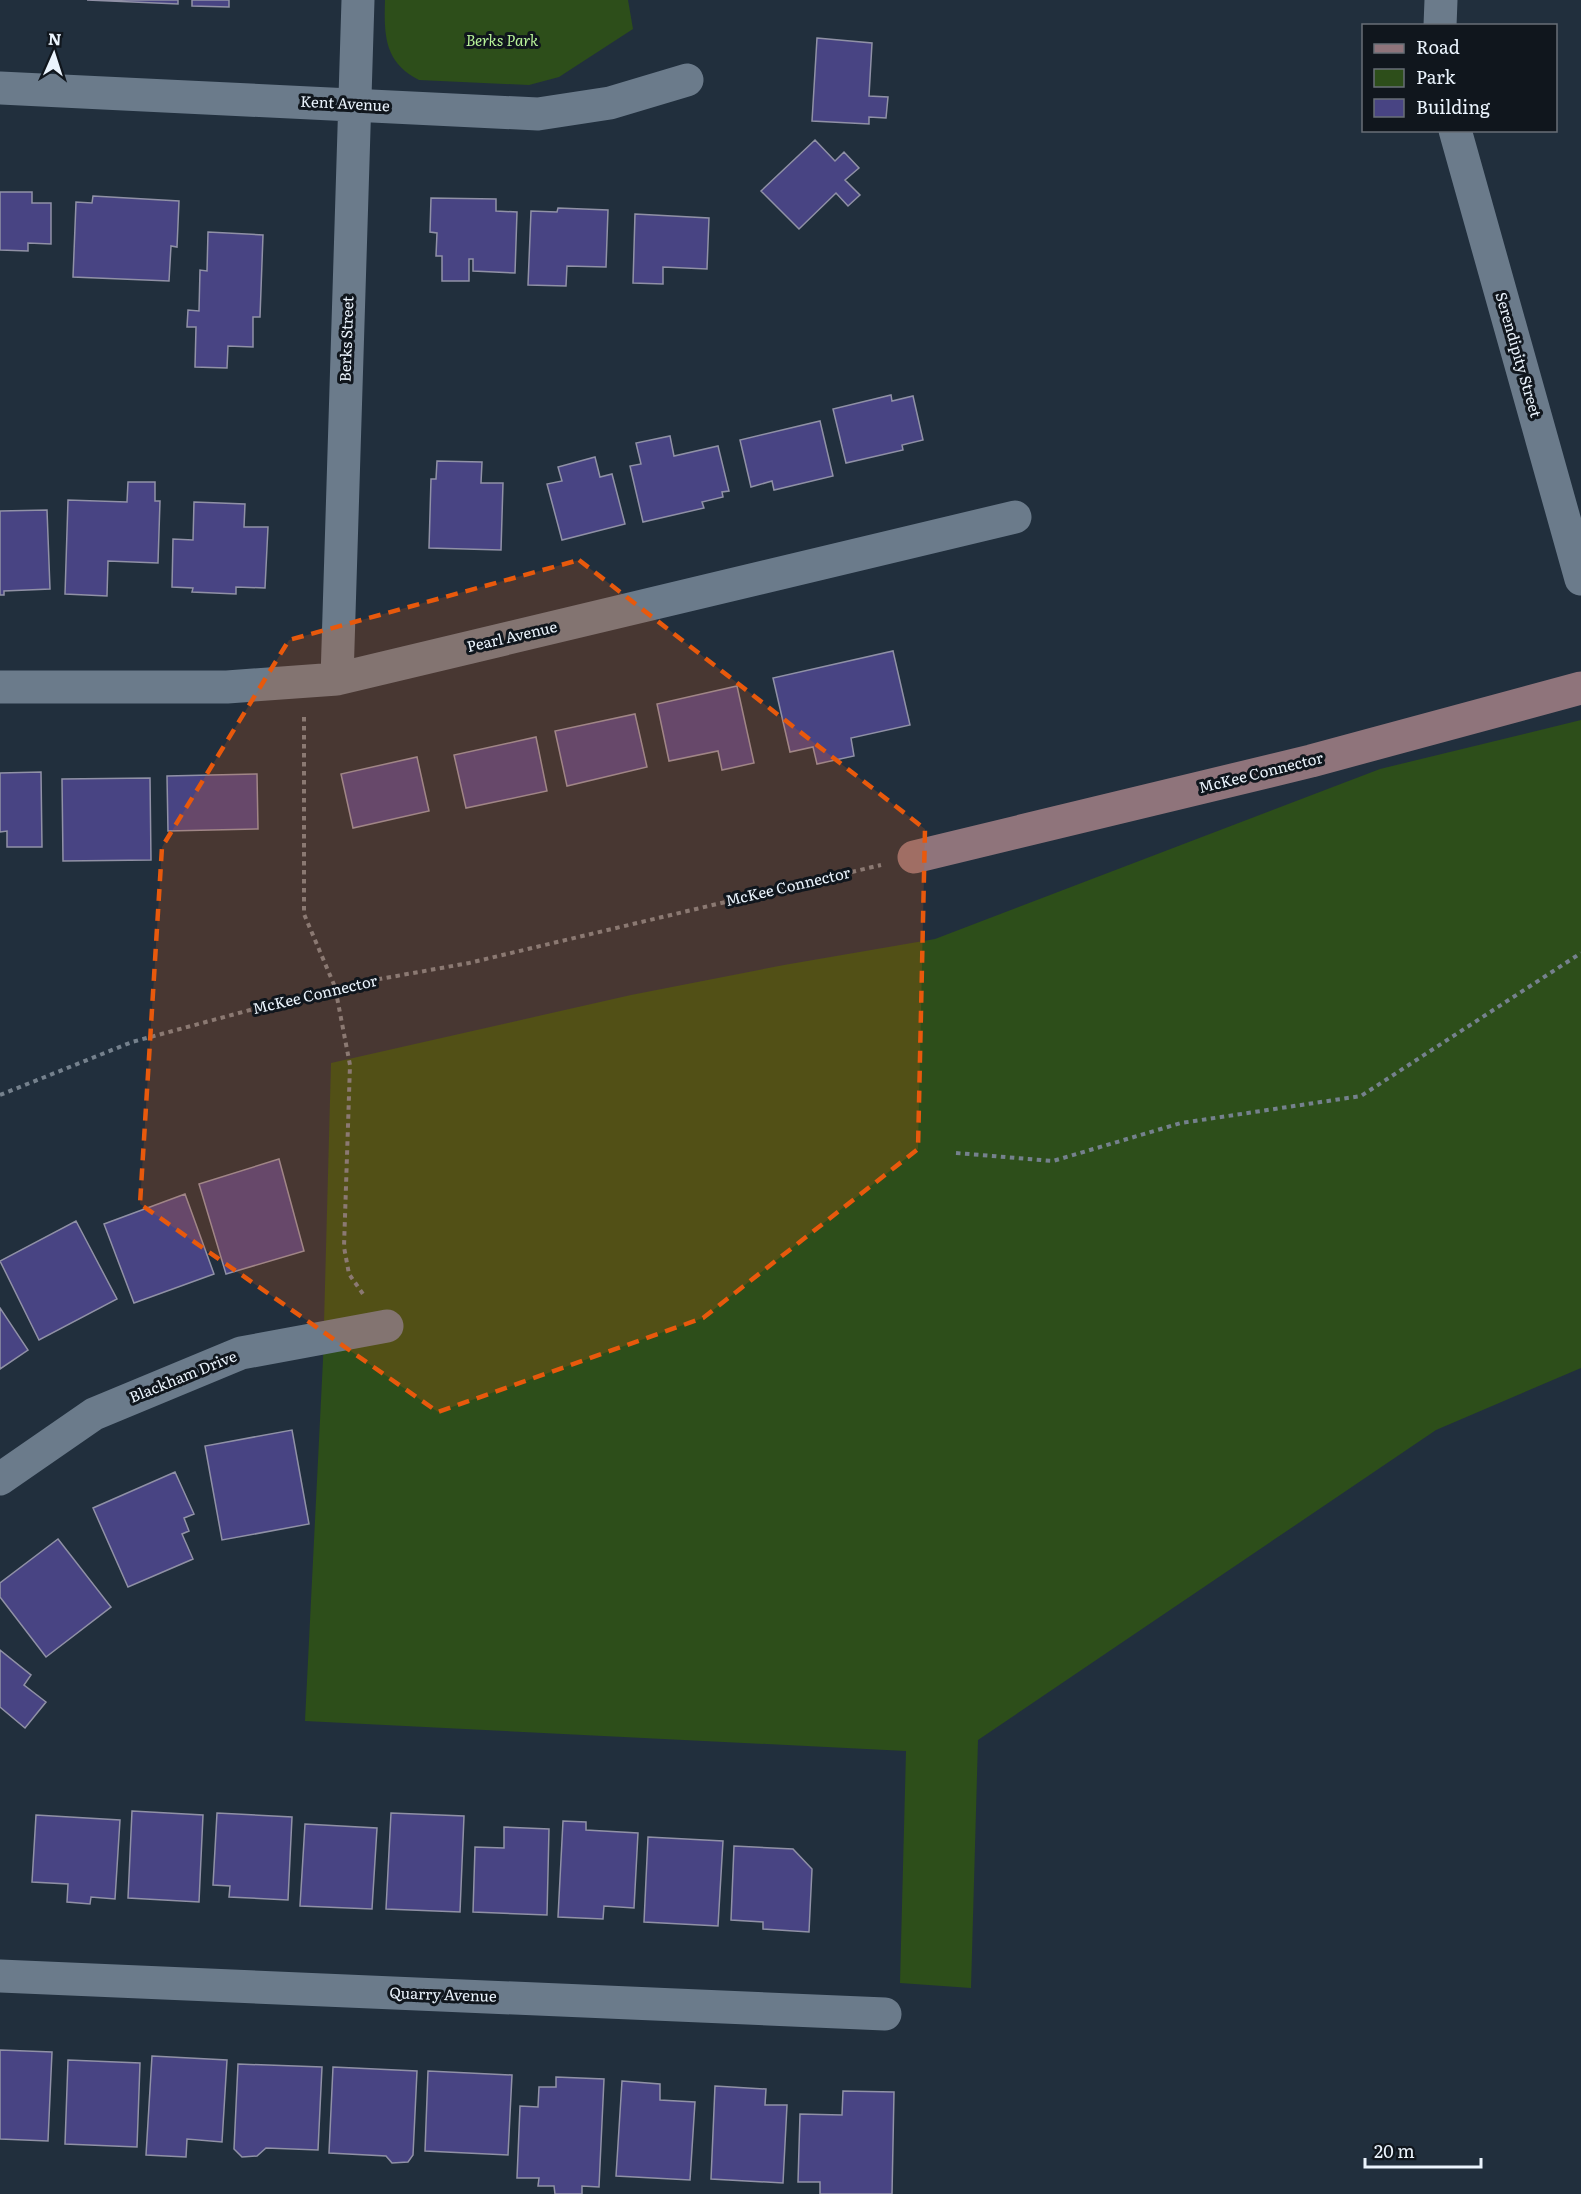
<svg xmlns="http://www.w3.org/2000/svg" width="1581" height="2194" viewBox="0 0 1581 2194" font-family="Literata,serif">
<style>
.green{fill:#2d4e1a}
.building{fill:#484483;stroke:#9091a6;stroke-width:1.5}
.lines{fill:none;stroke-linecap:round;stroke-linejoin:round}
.path{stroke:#75818d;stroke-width:4;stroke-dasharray:4.5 4.5;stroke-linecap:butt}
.minor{stroke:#6b7b8b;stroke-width:33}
.secondary{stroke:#8f747b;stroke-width:33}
.marked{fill:#e8590c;fill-opacity:0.2;stroke:#e8590c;stroke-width:4.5;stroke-dasharray:12 8;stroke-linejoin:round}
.labels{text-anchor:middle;stroke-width:6;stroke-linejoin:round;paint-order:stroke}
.park-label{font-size:15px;font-style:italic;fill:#b8f399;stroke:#10161d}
.street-label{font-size:15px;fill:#ebf4fd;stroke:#10161d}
</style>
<rect width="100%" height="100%" fill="#212f3d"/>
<path class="green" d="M 385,0 L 628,0 L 633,29 L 559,77 L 529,85 L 419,80 C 384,62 384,35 385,0 Z
M 1581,720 L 1581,1368 L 1436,1430 L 978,1740 L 971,1988 L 900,1983 L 906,1751 L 305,1721 L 323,1360 L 331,1063 L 631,995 L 784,965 L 935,939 L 1380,769 Z"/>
<path class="building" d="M 87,0 L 178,0 L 178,4 Z
M 192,0 L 229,0 L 229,7 L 192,6 Z
M 817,38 L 872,43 L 869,96 L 888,97 L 886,118 L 869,117 L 869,124 L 812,121 Z
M 815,140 L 835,161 L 844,152 L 859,168 L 845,180 L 860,195 L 848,206 L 836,193 L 799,229 L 761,191 Z
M 0,192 L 32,192 L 32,203 L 51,203 L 51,244 L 28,243 L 28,251 L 0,250 Z
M 93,196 L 179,201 L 177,247 L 171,246 L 169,281 L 73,277 L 76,202 L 92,203 Z
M 431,198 L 496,199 L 496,211 L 517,212 L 515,273 L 473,271 L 473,259 L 469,259 L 469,281 L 442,281 L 442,256 L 436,256 L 437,233 L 430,232 Z
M 558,208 L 608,210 L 606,267 L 567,266 L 566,286 L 528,285 L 531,211 L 557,212 Z
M 635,214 L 709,218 L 707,269 L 663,267 L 663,284 L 633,283 Z
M 208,232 L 263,235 L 260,317 L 253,317 L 253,347 L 228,346 L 227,368 L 195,367 L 196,327 L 187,327 L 188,310 L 199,311 L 200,270 L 207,271 Z
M 891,395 L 892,401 L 913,396 L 923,440 L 902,445 L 903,450 L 846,463 L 833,409 Z
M 820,421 L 833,476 L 774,490 L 772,481 L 751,487 L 740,440 Z
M 670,436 L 674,456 L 718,446 L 729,491 L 722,492 L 723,497 L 702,502 L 704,508 L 643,522 L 630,466 L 641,464 L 636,443 Z
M 595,457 L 600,477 L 612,474 L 625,524 L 562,540 L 547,484 L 562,481 L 558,467 Z
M 437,461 L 482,462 L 481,483 L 503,483 L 501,550 L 429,548 L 431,479 L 436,479 Z
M 128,482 L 155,482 L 155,501 L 160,501 L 158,563 L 108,561 L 107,596 L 65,594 L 68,500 L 127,502 Z
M 194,502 L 245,504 L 244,527 L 268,527 L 265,588 L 236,587 L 236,594 L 192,592 L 193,588 L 172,587 L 173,539 L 193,540 Z
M 47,510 L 50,589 L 4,591 L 4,595 L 0,595 L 0,511 Z
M 893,651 L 910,725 L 851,738 L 854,756 L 817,764 L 813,747 L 790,752 L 773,678 Z
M 737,686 L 754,763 L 722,770 L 718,751 L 669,761 L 657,704 Z
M 635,714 L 647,767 L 567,786 L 555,731 Z
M 536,737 L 547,791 L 466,808 L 454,755 Z
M 417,757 L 429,811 L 353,828 L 341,774 Z
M 41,772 L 42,847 L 7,847 L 7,831 L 0,832 L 0,773 Z
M 257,774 L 258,829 L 168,831 L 167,776 Z
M 150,778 L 151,860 L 63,861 L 62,779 Z
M 279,1159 L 304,1251 L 226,1274 L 199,1184 Z
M 185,1194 L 214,1274 L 134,1303 L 104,1224 Z
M 76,1221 L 117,1299 L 39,1340 L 0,1261 Z
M 0,1308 L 28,1350 L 0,1369 Z
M 292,1430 L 309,1524 L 222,1540 L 205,1446 Z
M 175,1472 L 194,1514 L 184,1518 L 189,1531 L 182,1534 L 193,1559 L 128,1587 L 93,1508 Z
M 58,1539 L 111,1607 L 46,1657 L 0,1597 L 0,1583 Z
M 0,1650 L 31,1675 L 24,1685 L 46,1702 L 25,1728 L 0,1707 Z
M 132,1811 L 203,1815 L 199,1902 L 128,1898 Z
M 217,1813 L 292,1817 L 288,1900 L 229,1897 L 230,1886 L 213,1885 Z
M 391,1813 L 464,1816 L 460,1912 L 386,1909 Z
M 36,1815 L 120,1820 L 115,1899 L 91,1897 L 90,1904 L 67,1902 L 68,1884 L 32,1882 Z
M 563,1821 L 586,1822 L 586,1830 L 638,1833 L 634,1908 L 604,1906 L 603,1919 L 558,1917 Z
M 305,1824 L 377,1828 L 372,1909 L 300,1906 Z
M 504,1827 L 549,1829 L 547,1915 L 473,1912 L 475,1847 L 504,1848 Z
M 648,1837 L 723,1841 L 718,1926 L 644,1922 Z
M 734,1846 L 793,1849 L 812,1869 L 809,1932 L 763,1929 L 763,1922 L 731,1920 Z
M 0,2050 L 52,2052 L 48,2141 L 0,2139 Z
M 152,2056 L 227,2060 L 222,2142 L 187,2139 L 186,2157 L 146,2155 Z
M 68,2060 L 140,2063 L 137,2147 L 65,2144 Z
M 238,2064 L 322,2067 L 318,2150 L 266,2148 L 257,2156 L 242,2157 L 234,2149 Z
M 333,2067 L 417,2071 L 413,2155 L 408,2162 L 392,2163 L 386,2156 L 329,2153 Z
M 428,2071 L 512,2075 L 508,2155 L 425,2151 Z
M 556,2077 L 604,2079 L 599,2187 L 582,2186 L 582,2194 L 555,2194 L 554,2186 L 538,2186 L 539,2178 L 517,2178 L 520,2106 L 538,2107 L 539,2087 L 556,2087 Z
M 622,2081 L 660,2084 L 660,2100 L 695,2102 L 690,2180 L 616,2176 Z
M 715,2086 L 766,2089 L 765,2105 L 787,2105 L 783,2183 L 711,2179 Z
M 843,2091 L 894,2092 L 892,2194 L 820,2194 L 820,2182 L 798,2182 L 800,2114 L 842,2115 Z"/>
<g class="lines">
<path class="path" d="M 304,717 L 304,914 L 335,987 L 350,1065 L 344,1247 L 349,1274 L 363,1294
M 0,1095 L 132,1042 L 335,987 L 469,963 L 881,865
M 956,1153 L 1053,1161 L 1181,1123 L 1361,1096 L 1581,953"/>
<path class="minor" d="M 1440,26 L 1441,0
M 0,88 L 538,114 L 610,103 L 687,80
M 1455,130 L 1581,579
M 337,679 L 358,0
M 0,687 L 227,687 L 337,679 L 1015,517
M 0,1479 L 94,1414 L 241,1353 L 387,1326
M 0,1976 L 885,2014"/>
<path class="secondary" d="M 914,857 L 1311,761 L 1581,688"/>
</g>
<path class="marked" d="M 579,560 L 925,829 L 918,1149 L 703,1318 L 438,1412 L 140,1204 L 162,847 L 289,640 Z"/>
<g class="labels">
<g class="park-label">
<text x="502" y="46">Berks Park</text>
</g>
<g class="street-label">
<text transform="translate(345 104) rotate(3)" y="5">Kent Avenue</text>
<text transform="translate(347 339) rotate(-88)" y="5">Berks Street</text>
<text transform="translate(1518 355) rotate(74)" y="5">Serendipity Street</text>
<text transform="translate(512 637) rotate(-13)" y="5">Pearl Avenue</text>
<text transform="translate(1261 773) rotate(-14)" y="5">McKee Connector</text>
<text transform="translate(788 887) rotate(-13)" y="5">McKee Connector</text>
<text transform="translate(315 995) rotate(-13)" y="5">McKee Connector</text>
<text transform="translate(183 1377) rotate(-22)" y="5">Blackham Drive</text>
<text transform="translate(443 1995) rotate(2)" y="5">Quarry Avenue</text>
</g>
</g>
<rect x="1362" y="24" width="195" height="108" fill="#10161d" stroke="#686f77" stroke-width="1.5"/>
<rect x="1374" y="44" width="30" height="9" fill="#8f747b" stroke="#686f77" stroke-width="1.5"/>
<text x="1416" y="54" font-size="18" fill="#ebf4fd">Road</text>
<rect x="1374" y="69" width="30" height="18" fill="#2d4e1a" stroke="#686f77" stroke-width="1.5"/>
<text x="1416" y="84" font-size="18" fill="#ebf4fd">Park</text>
<rect x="1374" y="99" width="30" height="18" fill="#484483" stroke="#686f77" stroke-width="1.5"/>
<text x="1416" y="114" font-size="18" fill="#ebf4fd">Building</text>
<g transform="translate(54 54) rotate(3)" stroke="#10161d" stroke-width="4.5" paint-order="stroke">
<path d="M0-4.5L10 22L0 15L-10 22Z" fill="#ebf4fd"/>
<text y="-9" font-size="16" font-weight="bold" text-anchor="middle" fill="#ebf4fd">N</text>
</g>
<path d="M1365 2158v9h116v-9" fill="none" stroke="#ebf4fd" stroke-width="3"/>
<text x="1374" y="2158" font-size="18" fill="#ebf4fd" stroke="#10161d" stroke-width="4.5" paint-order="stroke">20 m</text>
</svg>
